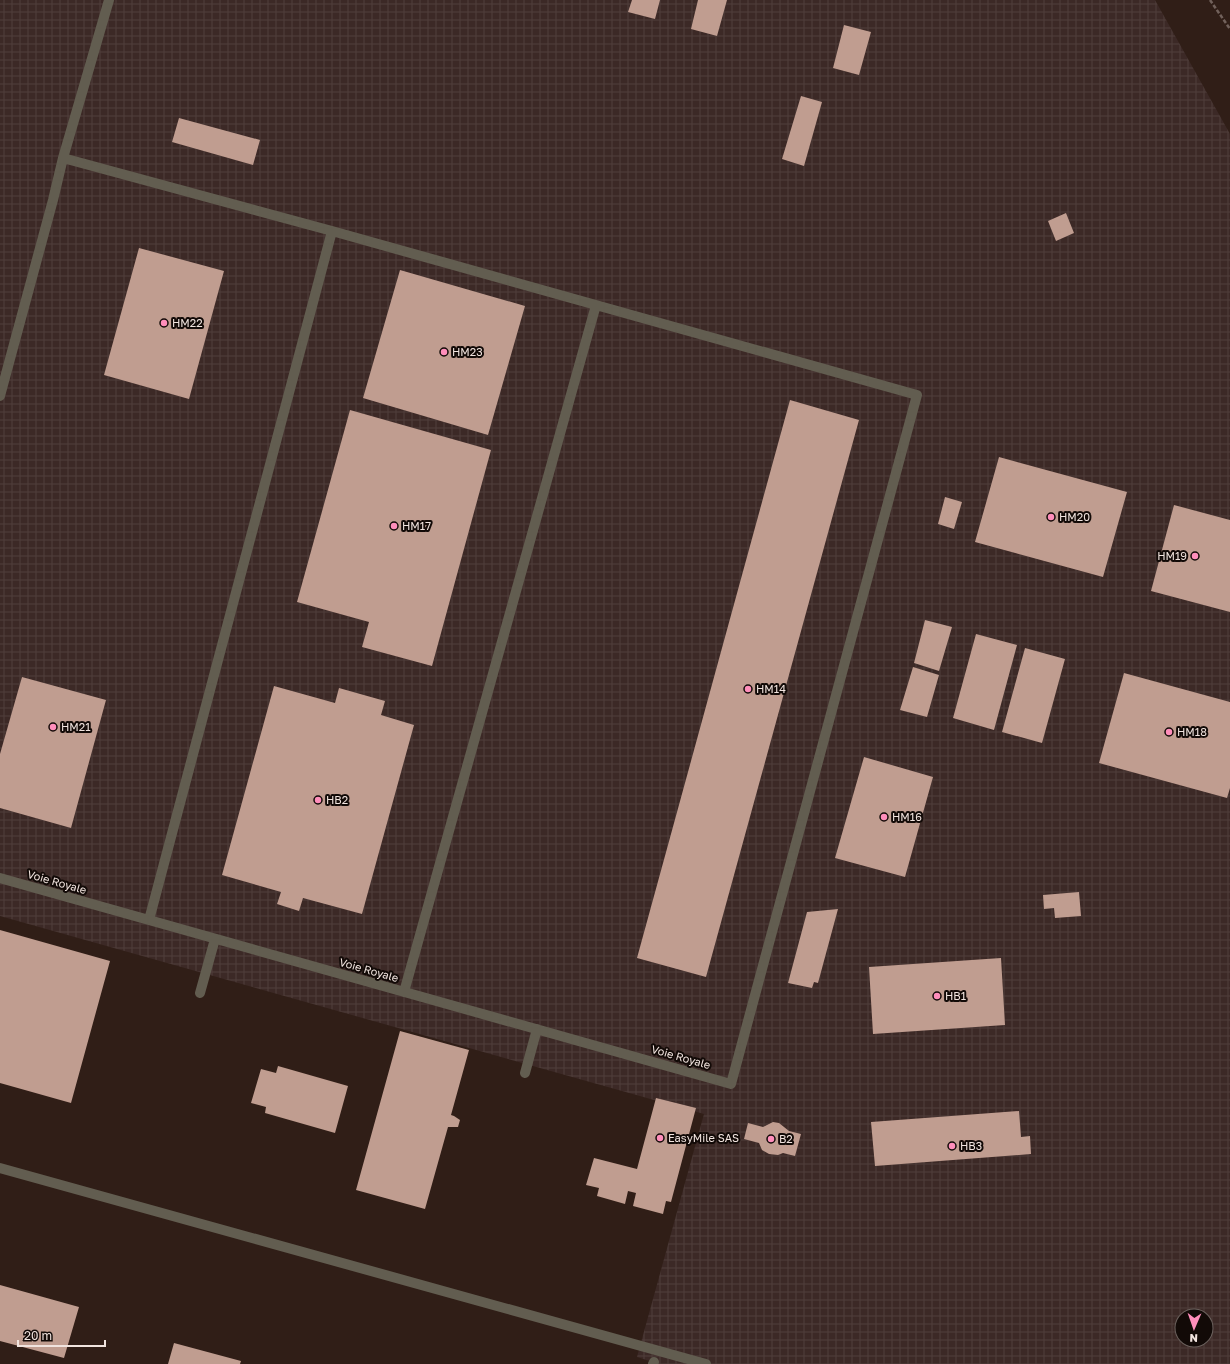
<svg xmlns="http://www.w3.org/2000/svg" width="1230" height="1364" viewBox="0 0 1230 1364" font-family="'Golos Text',sans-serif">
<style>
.industrial{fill:url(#industrial-grid);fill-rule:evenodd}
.building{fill:#c09d90}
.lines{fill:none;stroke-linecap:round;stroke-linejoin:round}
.path{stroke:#71615b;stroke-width:2.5;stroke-dasharray:4 2;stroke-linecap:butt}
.lane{stroke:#625d50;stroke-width:10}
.poi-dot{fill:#ff8ebb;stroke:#120a07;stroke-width:1.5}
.labels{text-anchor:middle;stroke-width:4;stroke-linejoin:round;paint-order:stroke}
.poi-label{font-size:11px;fill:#f1e4df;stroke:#120a07;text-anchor:start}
.street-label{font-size:11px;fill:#f1e4df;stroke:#120a07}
</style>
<defs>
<pattern id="industrial-grid" width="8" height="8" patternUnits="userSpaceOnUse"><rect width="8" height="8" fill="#3c2926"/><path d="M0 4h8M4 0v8" fill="none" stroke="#4f3e3b"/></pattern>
</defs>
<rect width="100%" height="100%" fill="#301e17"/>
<path class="industrial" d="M 0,0 L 1155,0 L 1230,134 L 1230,1364 L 659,1364 L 637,1357 L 704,1114 L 0,916 ZM 1182,1316 L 1206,1316 L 1206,1340 L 1182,1340 Z"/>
<path class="building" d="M 632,0 L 660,0 L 655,19 L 628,12 Z
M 698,0 L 727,0 L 717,36 L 691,29 Z
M 844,25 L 871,32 L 859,75 L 833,68 Z
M 801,96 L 822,102 L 804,166 L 782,159 Z
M 179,118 L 260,140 L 253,165 L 172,142 Z
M 1066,213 L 1074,233 L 1056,241 L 1048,221 Z
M 139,248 L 224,271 L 189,399 L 104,375 Z
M 400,270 L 525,306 L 488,435 L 363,398 Z
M 790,400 L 859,420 L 706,977 L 637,958 Z
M 350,410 L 491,450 L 432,666 L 362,647 L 369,622 L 297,602 Z
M 999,457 L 1127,492 L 1103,577 L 975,542 Z
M 945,497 L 962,502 L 954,529 L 938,524 Z
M 1174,505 L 1230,520 L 1230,612 L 1151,591 Z
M 925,620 L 952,627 L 939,671 L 914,663 Z
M 976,634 L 1017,645 L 994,730 L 953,718 Z
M 1025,648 L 1065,659 L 1042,743 L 1002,732 Z
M 913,667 L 939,675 L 927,717 L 900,710 Z
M 1124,673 L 1230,702 L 1230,788 L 1227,798 L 1099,763 Z
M 22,677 L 106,700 L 71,828 L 0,808 L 0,754 Z
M 274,686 L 335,703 L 339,688 L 385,701 L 381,715 L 414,725 L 362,914 L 303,898 L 299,911 L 277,904 L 281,892 L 222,875 Z
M 864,757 L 933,777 L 905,877 L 835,858 Z
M 1079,892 L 1081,916 L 1055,918 L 1054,908 L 1044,909 L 1043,895 Z
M 838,909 L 818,983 L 814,982 L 812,988 L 788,983 L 807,912 Z
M 0,930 L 110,961 L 71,1103 L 0,1083 Z
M 1001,958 L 1005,1025 L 873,1034 L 869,967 Z
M 400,1031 L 469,1050 L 451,1115 L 454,1116 L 460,1120 L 458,1127 L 448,1127 L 425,1209 L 356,1190 Z
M 278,1066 L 348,1086 L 335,1133 L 265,1113 L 266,1107 L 251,1103 L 261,1069 L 276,1073 Z
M 656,1098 L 696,1108 L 671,1202 L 666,1201 L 663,1214 L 633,1206 L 636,1193 L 628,1191 L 625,1204 L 597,1196 L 599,1188 L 586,1185 L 594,1158 L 637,1169 Z
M 1019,1111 L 1021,1137 L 1030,1136 L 1031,1154 L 875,1166 L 871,1122 Z
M 773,1122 L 779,1123 L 789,1131 L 801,1134 L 795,1156 L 783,1153 L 778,1155 L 769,1154 L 762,1150 L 759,1143 L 744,1139 L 748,1123 L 763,1127 Z
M 0,1285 L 79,1307 L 64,1358 L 0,1341 Z
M 174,1343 L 241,1361 L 240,1364 L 168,1364 Z"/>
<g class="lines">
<path class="path" d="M 1210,0 L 1230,29"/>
<path class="lane" d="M 63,158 L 109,0
M 0,396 L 53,200 L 63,158 L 332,231 L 917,395 L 731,1084 L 0,878
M 149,920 L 332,231
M 404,992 L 596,305
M 200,993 L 215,939
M 525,1073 L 537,1029
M 0,1168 L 706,1364
M 653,1364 L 654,1362"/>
</g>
<g class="poi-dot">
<circle cx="164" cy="323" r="4"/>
<circle cx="444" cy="352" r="4"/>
<circle cx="1051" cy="517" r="4"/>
<circle cx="394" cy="526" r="4"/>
<circle cx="1195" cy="556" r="4"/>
<circle cx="748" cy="689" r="4"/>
<circle cx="53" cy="727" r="4"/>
<circle cx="1169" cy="732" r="4"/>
<circle cx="318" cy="800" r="4"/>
<circle cx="884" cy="817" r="4"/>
<circle cx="937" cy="996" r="4"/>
<circle cx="660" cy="1138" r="4"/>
<circle cx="771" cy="1139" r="4"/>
<circle cx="952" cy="1146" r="4"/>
</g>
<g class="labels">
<g class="poi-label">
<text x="172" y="327">HM22</text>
<text x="452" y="356">HM23</text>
<text x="1059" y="521">HM20</text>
<text x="402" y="530">HM17</text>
<text x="1187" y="560" text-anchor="end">HM19</text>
<text x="756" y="693">HM14</text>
<text x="61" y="731">HM21</text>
<text x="1177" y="736">HM18</text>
<text x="326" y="804">HB2</text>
<text x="892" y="821">HM16</text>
<text x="945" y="1000">HB1</text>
<text x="668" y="1142">EasyMile SAS</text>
<text x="779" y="1143">B2</text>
<text x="960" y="1150">HB3</text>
</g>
<g class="street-label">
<text transform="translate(57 882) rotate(16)" y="4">Voie Royale</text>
<text transform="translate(369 970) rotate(16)" y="4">Voie Royale</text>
<text transform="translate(681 1057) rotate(16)" y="4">Voie Royale</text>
</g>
</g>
<g transform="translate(1194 1328) rotate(182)"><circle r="19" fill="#120a07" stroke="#6b615d"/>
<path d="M0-3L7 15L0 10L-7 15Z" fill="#ff8ebb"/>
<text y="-6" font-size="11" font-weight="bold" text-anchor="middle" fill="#f1e4df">N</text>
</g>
<path d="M18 1340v6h87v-6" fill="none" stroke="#f1e4df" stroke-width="2"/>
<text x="24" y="1340" font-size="12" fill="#f1e4df" stroke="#120a07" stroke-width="3" paint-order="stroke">20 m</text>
</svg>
